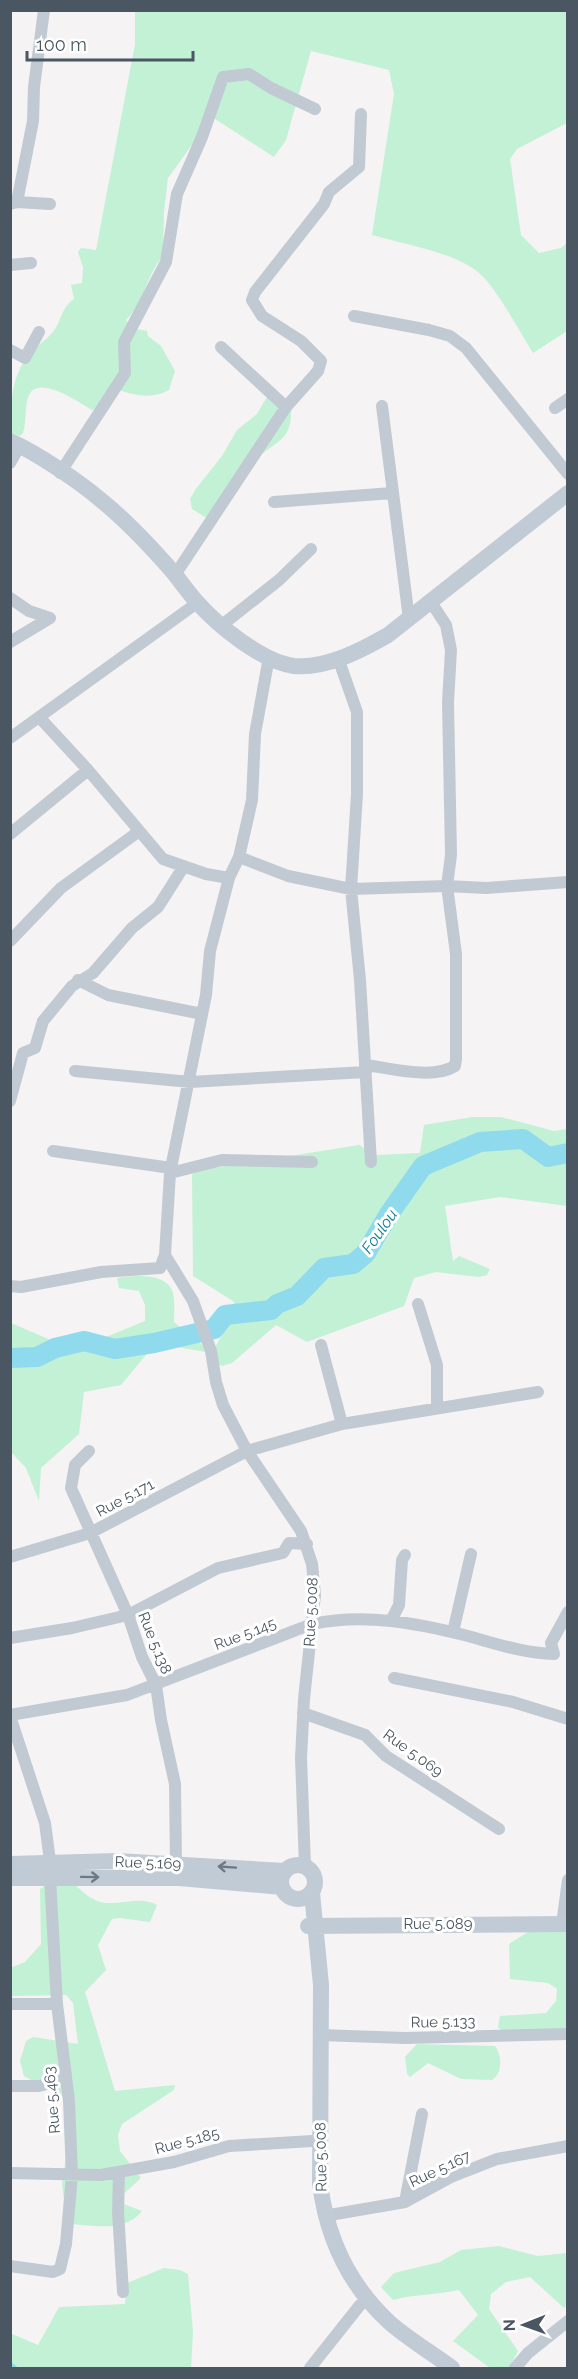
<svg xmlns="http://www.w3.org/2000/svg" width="578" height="2379" viewBox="0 0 578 2379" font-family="Raleway,sans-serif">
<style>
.green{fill:#c3f1d5}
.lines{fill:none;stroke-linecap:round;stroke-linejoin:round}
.stream{stroke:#90daee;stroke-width:3}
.river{stroke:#90daee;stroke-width:20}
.street{stroke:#c1cad2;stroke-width:12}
.secondary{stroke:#c1cbd6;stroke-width:16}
.oneway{stroke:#6e7984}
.labels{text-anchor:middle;stroke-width:6;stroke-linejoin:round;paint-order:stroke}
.street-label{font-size:15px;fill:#4a5661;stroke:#fff}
.water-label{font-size:16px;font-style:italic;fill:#0c7c9b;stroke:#fff}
</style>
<rect width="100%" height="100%" fill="#f5f3f3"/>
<path class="green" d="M 135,11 L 567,11 L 567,123 L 517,149 L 510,159 L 521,235 L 539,253 L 561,248 L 567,243 L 567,331 L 533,353 C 519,331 497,288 478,272 C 453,252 403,244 372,235 L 394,94 L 389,70 L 311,51 L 286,140 L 274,157 L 212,117 L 168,178 L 164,211 L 163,256 C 146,275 145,302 126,320 L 132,328 L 147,331 L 148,336 L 161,346 L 175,371 L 169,390 C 152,400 131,395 114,388 L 101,405 L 92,410 C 80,403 39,374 29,395 C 24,406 27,421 23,433 L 20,436 L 11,433 C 11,403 10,378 30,353 C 37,346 45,341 51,334 C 62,323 60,308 74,299 L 71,285 L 82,283 L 83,267 L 78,252 L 81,248 L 96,250 L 135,44 Z
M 267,397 L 291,406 C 293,442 276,440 255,460 C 239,475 228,499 215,517 L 205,517 L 192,509 L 190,499 L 195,490 L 222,456 L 237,430 L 257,414 Z
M 472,1117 L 501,1117 L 554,1131 L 567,1129 L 567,1206 L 500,1197 L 445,1206 L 453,1261 L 459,1256 L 490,1269 L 487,1275 L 479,1277 L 436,1272 L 414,1278 L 404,1306 L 307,1342 L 276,1325 L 232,1363 L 222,1366 L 218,1364 L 212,1353 L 171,1346 L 150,1350 L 121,1385 L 84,1392 L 79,1434 L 41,1468 L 39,1501 L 26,1468 L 11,1452 L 11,1323 L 60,1344 L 89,1344 L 145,1321 L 145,1305 L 139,1291 L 119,1288 L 117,1278 C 132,1275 168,1272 173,1293 C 175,1301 174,1313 174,1322 L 212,1353 L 236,1309 L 233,1301 L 193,1276 L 192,1175 L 195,1171 L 359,1145 L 377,1155 L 420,1153 L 424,1125 Z
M 68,1879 C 76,1885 86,1896 95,1900 C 114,1909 138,1894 157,1905 L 150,1922 L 120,1918 L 112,1919 L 98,1945 L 106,1970 L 85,1992 L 115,2091 L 175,2085 L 174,2090 L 122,2124 L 118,2135 L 120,2151 L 141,2178 L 116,2201 L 142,2211 C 126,2232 95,2226 71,2224 L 67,2221 L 62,2185 L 73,2103 L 24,2076 L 20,2061 L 26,2041 L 33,2037 L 78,2044 L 73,2003 L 66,1995 L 11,1996 L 10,1968 L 25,1962 L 41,1944 L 40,1889 L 49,1883 Z
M 567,1925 L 567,2034 L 501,2030 L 498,2027 L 500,2016 L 546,2013 L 556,2001 L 557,1989 L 548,1983 L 510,1979 L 509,1944 L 528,1932 Z
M 417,2044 L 495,2046 C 502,2055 503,2073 492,2080 L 461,2079 L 428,2063 L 410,2077 L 407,2074 L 405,2057 Z
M 499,2246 L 538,2256 L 567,2253 L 567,2305 L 564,2308 L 530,2277 L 506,2282 L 491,2294 L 489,2309 L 518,2351 L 509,2368 L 490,2368 L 453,2341 L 478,2315 L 459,2290 C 437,2295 415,2294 393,2300 L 381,2287 L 394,2273 L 440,2262 L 461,2250 Z
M 164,2268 L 180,2270 L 188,2274 L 193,2332 L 191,2368 L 11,2368 L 10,2333 L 38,2345 L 59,2307 L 125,2304 L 127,2283 Z"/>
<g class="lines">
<path class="stream" d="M 10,2363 L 16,2368"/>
<path class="river" d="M 10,1358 L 37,1357 L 55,1348 L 84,1341 L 115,1349 L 154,1343 L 214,1329 L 225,1315 L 271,1310 L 277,1304 L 297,1296 L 324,1268 L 353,1264 L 366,1253 L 389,1214 L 423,1166 L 480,1142 L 523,1139 L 548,1157 L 568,1153"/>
<path class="street" d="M 17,202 L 50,204
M 10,204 L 17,202 L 33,121 L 34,87 L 44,10
M 10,265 L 31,263
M 354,316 L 429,330 L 450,336 L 466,348 L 568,474
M 221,347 L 286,407
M 10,350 L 25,358 L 39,332
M 382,406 L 409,619
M 555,408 L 568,399
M 10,463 L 20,445
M 60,473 L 125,373 L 124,342 L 166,262 L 177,194 L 202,137 L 223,77 L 249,74 L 271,88 L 315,109
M 274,502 L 392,493
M 175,575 L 286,407 L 318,371 L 321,361 L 301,341 L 262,316 L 252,300 L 255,292 L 324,204 L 329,192 L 359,167 L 361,114
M 10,598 L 29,611 L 50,618 L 10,642
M 222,625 L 279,580 L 311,549
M 269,657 L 255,734 L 252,800 L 239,857 L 229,878 L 210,951 L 206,995 L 170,1173 L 165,1255 L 193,1301 L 211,1351 L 216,1382 L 223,1405 L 247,1451 L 301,1531 L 312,1564 L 315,1595 L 304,1699 L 301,1758 L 305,1866
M 338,658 L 357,712 L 357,794 L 351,889 L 360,980 L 371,1162
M 40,718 L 88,770 L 163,859 L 206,874 L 229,878
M 10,738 L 197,603
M 10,834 L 88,770
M 239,857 L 288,876 L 351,889 L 447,886 L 486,888 L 568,882
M 10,941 L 61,888 L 138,832
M 78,980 L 108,995 L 202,1014
M 365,1065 C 391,1068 432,1080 455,1066 L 456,1059 L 456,954 L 447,886 L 451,855 L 448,702 L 451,650 L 446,625 L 431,602
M 75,1071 L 190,1082 L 366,1072
M 10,1101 L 23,1053 L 35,1048 L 43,1021 L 72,986 L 93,973 L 132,928 L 158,907 L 184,866
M 53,1151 L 171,1168
M 170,1173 L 222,1160 L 312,1162
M 10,1286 L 21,1287 L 101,1272 L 160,1268 L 165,1255
M 418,1304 L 437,1365 L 437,1407
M 321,1345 L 342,1424
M 89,1451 L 75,1465 L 71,1488 L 128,1615 L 142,1657 L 156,1685 L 161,1720 L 175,1784 L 176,1863
M 10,1557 L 90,1533 L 247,1451 L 342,1424 L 538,1392
M 391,1621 L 399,1605 L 402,1560 L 405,1555
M 453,1632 L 471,1554
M 10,1638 L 72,1628 L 128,1615 L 218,1568 L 283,1553 L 289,1543 L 307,1544
M 394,1678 L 513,1702 L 568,1719
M 303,1713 L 365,1735 L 386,1756 L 499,1829
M 10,1715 L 127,1695 L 312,1624 C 365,1613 417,1623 468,1636 C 497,1644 524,1653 554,1654 L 551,1643 L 568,1612
M 10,1716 L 45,1823 L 50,1861
M 562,1924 L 568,1880
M 10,2004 L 57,2004
M 320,2035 L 405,2038 L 568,2034
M 10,2086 L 39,2086 L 65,2079
M 10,2173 L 101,2175 L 174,2162 L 229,2146 L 312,2141
M 119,2173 L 118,2212 L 123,2292
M 405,2202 L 422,2114
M 324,2216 L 405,2202 L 451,2177 L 497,2159 L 568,2146
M 10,2266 L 53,2272 L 60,2269 L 66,2244 L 72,2175 L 69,2101 L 57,2004 L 50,1877
M 310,2368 L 360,2305
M 515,2368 L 528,2353 L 568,2321"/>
<path class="secondary" d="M 10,441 C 37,453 80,482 102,501 C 128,522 152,548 173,572 C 181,582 188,592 196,601 C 217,625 262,662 294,666 C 326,669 362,650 388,635 L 568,493
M 10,1864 L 117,1861 L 285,1871
M281 1882a17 17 0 1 1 34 0a17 17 0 1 1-34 0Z
M 10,1878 L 179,1878 L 282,1887
M 312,1893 L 321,1985 L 320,2184 C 327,2238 348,2284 389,2322 C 408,2339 432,2353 452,2368
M 308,1926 L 568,1924"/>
</g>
<defs><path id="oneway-shaft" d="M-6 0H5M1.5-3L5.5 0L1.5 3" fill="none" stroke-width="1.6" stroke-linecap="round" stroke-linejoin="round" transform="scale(1.5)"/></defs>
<g class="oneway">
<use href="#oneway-shaft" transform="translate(227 1867) rotate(-176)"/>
<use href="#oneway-shaft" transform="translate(90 1877) rotate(1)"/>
</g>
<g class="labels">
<g class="street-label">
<text transform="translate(125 1498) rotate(-28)" y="5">Rue 5.171</text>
<text transform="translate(311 1612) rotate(-87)" y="5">Rue 5.008</text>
<text transform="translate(245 1634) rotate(-21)" y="5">Rue 5.145</text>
<text transform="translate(155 1643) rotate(68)" y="5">Rue 5.138</text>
<text transform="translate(413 1753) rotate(36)" y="5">Rue 5.069</text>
<text transform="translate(148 1863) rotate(2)" y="5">Rue 5.169</text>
<text x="438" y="1929">Rue 5.089</text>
<text transform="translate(443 2022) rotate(-1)" y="5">Rue 5.133</text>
<text transform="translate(52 2100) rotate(-95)" y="5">Rue 5.463</text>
<text transform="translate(187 2141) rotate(-15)" y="5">Rue 5.185</text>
<text transform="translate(321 2157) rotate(-91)" y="5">Rue 5.008</text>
<text transform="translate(440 2169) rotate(-25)" y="5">Rue 5.167</text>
</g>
<g class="water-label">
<text transform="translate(379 1231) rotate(-55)" y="6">Foulou</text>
</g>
</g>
<rect width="578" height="2379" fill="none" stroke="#4a5661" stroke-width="24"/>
<g transform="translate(524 2325) rotate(269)" stroke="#ffffff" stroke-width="4.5" paint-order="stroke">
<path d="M0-4.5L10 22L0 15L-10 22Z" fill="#4a5661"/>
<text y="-9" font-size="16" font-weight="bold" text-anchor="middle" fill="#4a5661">N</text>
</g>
<path d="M27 51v9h166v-9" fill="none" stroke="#4a5661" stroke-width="3"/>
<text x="36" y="51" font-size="18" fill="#4a5661" stroke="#ffffff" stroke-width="4.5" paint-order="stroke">100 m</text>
</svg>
